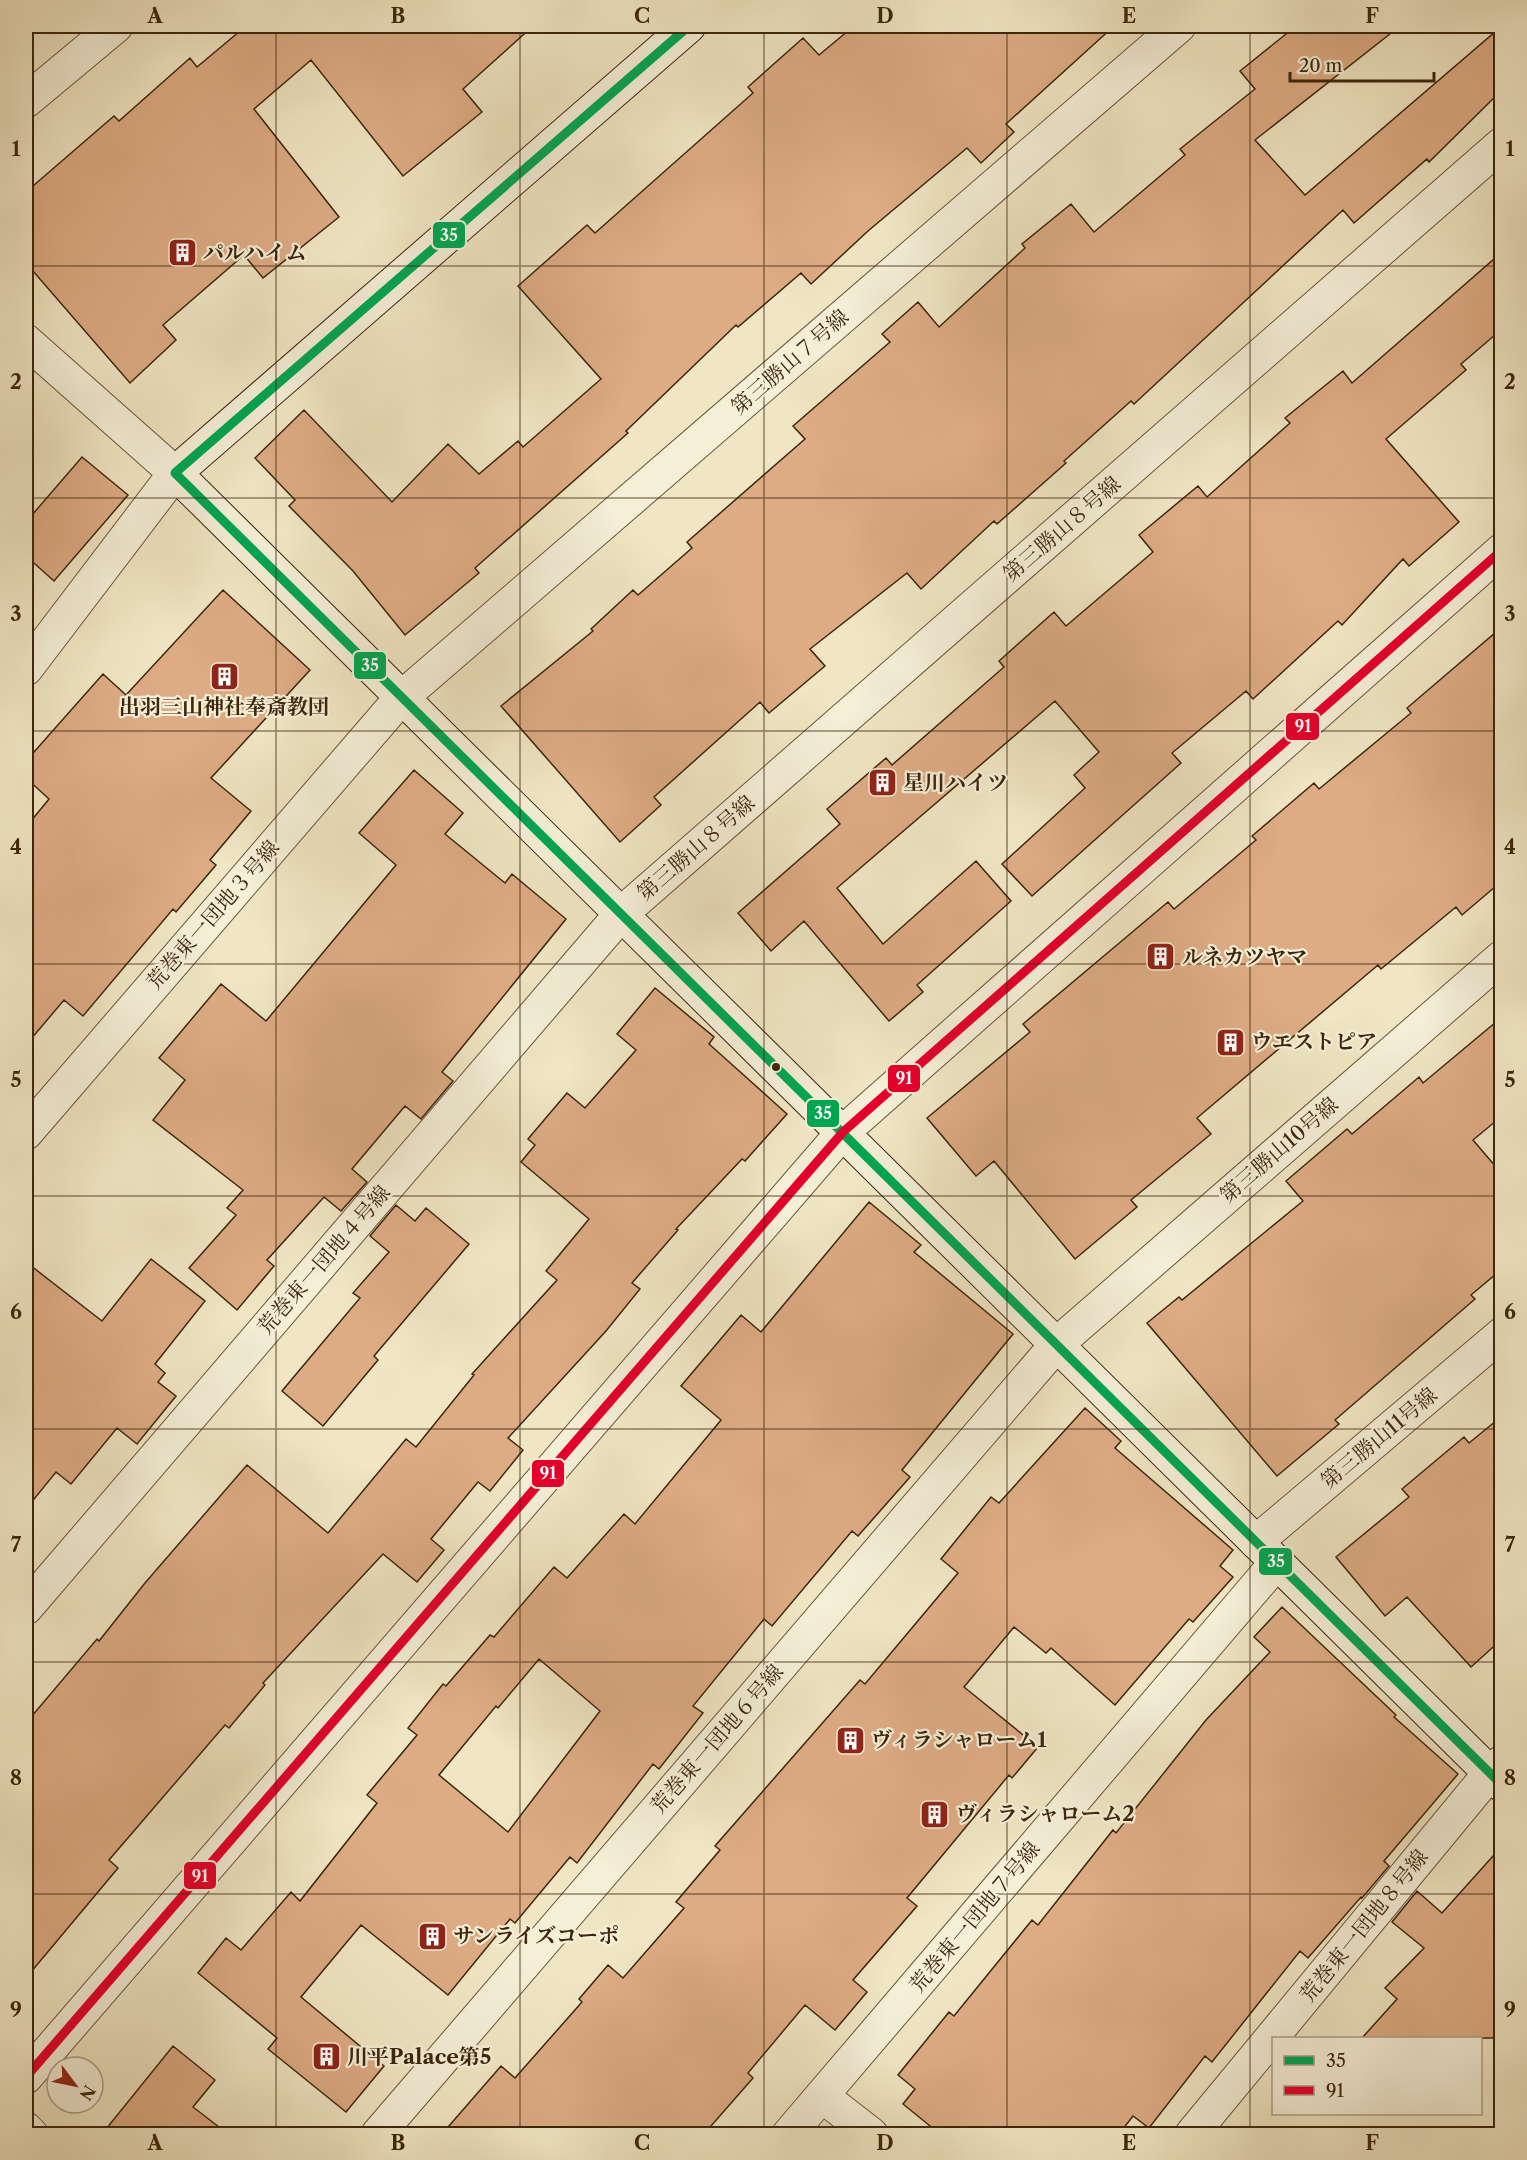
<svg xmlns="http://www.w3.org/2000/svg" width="1527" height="2160" viewBox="0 0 1527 2160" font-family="'Libre Caslon Text','Noto Serif JP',serif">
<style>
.building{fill:#ddab84;stroke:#3c260c;stroke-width:1.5;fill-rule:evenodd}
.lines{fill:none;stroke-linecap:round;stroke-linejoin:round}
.street-casing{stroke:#69563a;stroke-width:35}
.secondary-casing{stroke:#3c260c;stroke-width:35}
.street{stroke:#f5efd8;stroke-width:33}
.secondary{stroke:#f5efd8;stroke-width:33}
.bus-1-casing{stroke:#f5efd8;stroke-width:14}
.bus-2-casing{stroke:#f5efd8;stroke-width:14}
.bus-1{stroke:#00a651;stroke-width:9}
.bus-2{stroke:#e4002b;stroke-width:9}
.grid{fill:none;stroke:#3c260c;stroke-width:1.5;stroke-opacity:0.55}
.bus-dot{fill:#3c260c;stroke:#f5efd8;stroke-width:2}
.labels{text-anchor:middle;stroke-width:4.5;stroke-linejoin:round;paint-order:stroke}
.poi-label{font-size:21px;font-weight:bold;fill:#3c260c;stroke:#f5efd8;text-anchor:start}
.street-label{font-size:21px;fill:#3c260c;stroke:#f5efd8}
.line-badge{stroke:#f5efd8;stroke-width:2}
.badge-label{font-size:16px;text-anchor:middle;font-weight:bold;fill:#fff}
.neatline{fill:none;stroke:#3c260c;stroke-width:2}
.grid-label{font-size:20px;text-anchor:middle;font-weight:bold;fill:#3c260c}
</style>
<rect width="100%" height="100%" fill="#f0e6c3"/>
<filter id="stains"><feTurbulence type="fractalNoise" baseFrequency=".00333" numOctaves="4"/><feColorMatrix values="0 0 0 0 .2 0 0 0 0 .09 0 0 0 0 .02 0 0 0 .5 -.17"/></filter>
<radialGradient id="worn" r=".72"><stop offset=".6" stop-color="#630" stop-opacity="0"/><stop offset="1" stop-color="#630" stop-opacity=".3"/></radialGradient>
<path class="building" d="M 246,26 L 533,26 L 463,89 L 482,112 L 403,176 L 311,60 L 254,109 L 339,217 L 263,278 L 244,255 L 163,325 L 176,340 L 130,383 L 26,263 L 26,192 L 114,116 L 119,121 L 190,58 L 197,67 Z
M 854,26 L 1114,26 L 1006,124 L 1014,132 L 981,163 L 967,148 L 868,231 L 811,284 L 801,273 L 738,327 L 736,325 L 626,431 L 628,433 L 475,568 L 479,573 L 405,635 L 353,571 L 289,506 L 295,500 L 255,458 L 304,410 L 392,502 L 448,444 L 479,474 L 518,441 L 523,447 L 601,379 L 518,286 L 587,225 L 595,233 L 753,93 L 748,87 L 803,38 L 819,55 Z
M 1296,26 L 1400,26 L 1255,140 L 1305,195 L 1502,26 L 1502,90 L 1429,162 L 1427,159 L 1354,223 L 1343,210 L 1134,404 L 1131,401 L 1064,461 L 1066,463 L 997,524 L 994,521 L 921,589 L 907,573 L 810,649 L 825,666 L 769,713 L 760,702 L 654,797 L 661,805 L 620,842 L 501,706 L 593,631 L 591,629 L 633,590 L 638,595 L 692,548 L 687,542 L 805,439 L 793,426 L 890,342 L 882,334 L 918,302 L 939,327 L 1025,248 L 1022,244 L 1071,204 L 1094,232 L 1185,155 L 1180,149 L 1255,89 L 1240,71 Z
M 1502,252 L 1502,329 L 1461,364 L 1466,370 L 1386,439 L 1459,522 L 1409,566 L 1403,559 L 1342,625 L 1338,621 L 1253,699 L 1246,691 L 1172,753 L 1181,763 L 1032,896 L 1002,864 L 1085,788 L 1074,775 L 1099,752 L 1055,701 L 837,888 L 883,944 L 976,861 L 1011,901 L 917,985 L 923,992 L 889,1021 L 804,921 L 771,951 L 738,913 L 840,824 L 827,809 L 886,758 L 892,765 L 1004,667 L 999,661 L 1054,612 L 1066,626 L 1153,552 L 1139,535 L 1198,486 L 1207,497 L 1290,423 L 1285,418 L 1343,371 L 1352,383 Z
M 82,457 L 128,495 L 54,581 L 26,556 L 26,522 Z
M 223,590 L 310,670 L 211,778 L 251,811 L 210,860 L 216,865 L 176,912 L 173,909 L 83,1016 L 64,1000 L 26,1045 L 26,827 L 49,799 L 26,778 L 26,761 L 103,674 L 126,695 Z
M 1502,627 L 1502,881 L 1462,915 L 1456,907 L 1381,969 L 1378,965 L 1197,1118 L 1211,1134 L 1131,1200 L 1137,1207 L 1075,1259 L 994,1161 L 976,1176 L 927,1118 L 1030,1032 L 1023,1024 L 1168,902 L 1174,909 L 1256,840 L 1252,836 L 1314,783 L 1319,789 L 1411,713 L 1407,708 Z
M 414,770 L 463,813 L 445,834 L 505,883 L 512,874 L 566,919 L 442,1072 L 453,1081 L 421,1119 L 405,1106 L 352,1169 L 367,1182 L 341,1211 L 324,1197 L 267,1260 L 274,1266 L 237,1310 L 189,1268 L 236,1215 L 227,1208 L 243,1190 L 153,1120 L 185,1080 L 159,1058 L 221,984 L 266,1021 L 396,865 L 359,833 Z
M 655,988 L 714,1037 L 709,1044 L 787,1114 L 745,1161 L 742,1159 L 676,1229 L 678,1230 L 632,1283 L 640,1289 L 606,1331 L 508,1438 L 523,1450 L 490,1491 L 478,1482 L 431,1539 L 444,1550 L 417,1582 L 383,1554 L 263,1683 L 265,1685 L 229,1728 L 225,1725 L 109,1860 L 118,1868 L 26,1978 L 26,1723 L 97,1639 L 99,1641 L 145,1583 L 247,1465 L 328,1533 L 406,1439 L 416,1447 L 474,1375 L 472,1374 L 557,1280 L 546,1271 L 589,1219 L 521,1162 L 535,1145 L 528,1139 L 567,1093 L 585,1108 L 636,1050 L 617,1034 Z
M 1502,1017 L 1502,1116 L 1473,1140 L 1502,1174 L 1502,1269 L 1471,1295 L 1475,1299 L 1335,1420 L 1339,1424 L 1277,1476 L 1147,1323 L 1179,1297 L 1182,1300 L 1303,1201 L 1286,1181 L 1347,1129 L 1352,1134 L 1419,1077 L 1423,1083 Z
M 869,1202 L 921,1245 L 914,1252 L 1013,1334 L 902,1470 L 910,1477 L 858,1536 L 852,1531 L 772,1626 L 764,1619 L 693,1706 L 703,1713 L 659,1769 L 653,1764 L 577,1863 L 570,1857 L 515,1923 L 510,1919 L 448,1995 L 361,1925 L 301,1997 L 384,2066 L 346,2112 L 268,2049 L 277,2038 L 198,1973 L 226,1938 L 241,1950 L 291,1892 L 300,1901 L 377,1803 L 367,1795 L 417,1735 L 408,1728 L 443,1684 L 446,1686 L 490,1635 L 494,1637 L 554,1567 L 567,1578 L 624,1514 L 635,1524 L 721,1420 L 681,1386 L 741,1315 L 761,1332 ZM 539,1659 L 600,1711 L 508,1832 L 439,1775 L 496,1706 L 498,1708 Z
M 396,1205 L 415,1221 L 426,1208 L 469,1244 L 374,1356 L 378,1360 L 323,1426 L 282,1391 L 360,1298 L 353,1293 L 389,1252 L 370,1236 Z
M 151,1259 L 205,1301 L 155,1364 L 165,1373 L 158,1382 L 176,1396 L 137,1444 L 117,1428 L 71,1484 L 56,1472 L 26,1509 L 26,1262 L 102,1321 Z
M 1085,1408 L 1121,1441 L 1115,1448 L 1233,1550 L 1220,1566 L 1233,1577 L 1193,1622 L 1189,1619 L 1115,1705 L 1051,1648 L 1046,1653 L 1014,1627 L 964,1687 L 1038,1747 L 1012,1778 L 1009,1775 L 907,1898 L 917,1906 L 853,1980 L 867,1992 L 835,2030 L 805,2005 L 748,2073 L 753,2078 L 704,2134 L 442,2134 L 501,2066 L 515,2078 L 582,2002 L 579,1999 L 608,1965 L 623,1978 L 684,1908 L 676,1902 L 720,1850 L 715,1846 L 860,1680 L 865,1684 L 958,1573 L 941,1559 L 991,1497 L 999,1503 Z
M 1502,1416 L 1502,1639 L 1471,1667 L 1407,1597 L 1385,1616 L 1336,1557 L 1409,1497 L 1402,1489 L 1464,1437 L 1469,1443 Z
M 1282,1607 L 1396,1715 L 1394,1717 L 1458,1774 L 1384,1861 L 1389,1866 L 1362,1898 L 1361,1897 L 1308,1958 L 1300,1951 L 1212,2062 L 1205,2056 L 1149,2128 L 1133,2116 L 1119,2134 L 940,2134 L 903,2104 L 915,2089 L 898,2075 L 949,2012 L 954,2016 L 1032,1920 L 1038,1925 L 1113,1830 L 1116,1833 L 1206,1720 L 1270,1652 L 1254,1637 Z
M 1502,1846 L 1502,2038 L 1362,2038 L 1397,1999 L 1385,1988 L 1424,1948 L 1392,1922 L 1417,1891 L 1442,1913 Z
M 173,2046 L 215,2080 L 193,2107 L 228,2134 L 102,2134 Z"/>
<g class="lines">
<defs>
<path id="street" d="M 26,101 L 116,26
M 26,341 L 175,473 L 26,669
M 26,1133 L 401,698 L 1179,26
M 1256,1542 L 1502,1334
M 26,1608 L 622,913 L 1502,144
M 26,2077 L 843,1132 L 1502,550
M 822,2096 L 871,2134
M 26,2129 L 31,2134
M 378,2134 L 1057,1344 L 1502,957
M 789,2134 L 1277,1562
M 1192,2134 L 1490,1773 L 1502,1762"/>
<path id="secondary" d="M 689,26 L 175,473 L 1502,1785"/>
</defs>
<use href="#street" class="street-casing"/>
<use href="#secondary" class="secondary-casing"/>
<use href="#street" class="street"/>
<use href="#secondary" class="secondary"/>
<defs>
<path id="bus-1" d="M 689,26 L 175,473 L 1502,1785"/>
<path id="bus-2" d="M 26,2077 L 843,1132 L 1502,550"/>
</defs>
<use href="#bus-1" class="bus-1-casing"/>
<use href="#bus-2" class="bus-2-casing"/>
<use href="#bus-1" class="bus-1"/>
<use href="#bus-2" class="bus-2"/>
</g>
<path class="grid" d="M 276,26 L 276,2134M 520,26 L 520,2134M 764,26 L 764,2134M 1007,26 L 1007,2134M 1250,26 L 1250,2134M 26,266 L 1502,266M 26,498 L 1502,498M 26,731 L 1502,731M 26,964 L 1502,964M 26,1196 L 1502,1196M 26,1429 L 1502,1429M 26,1662 L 1502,1662M 26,1894 L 1502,1894"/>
<defs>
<symbol id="building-square" viewBox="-11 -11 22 22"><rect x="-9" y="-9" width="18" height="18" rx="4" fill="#8f2418" stroke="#f5efd8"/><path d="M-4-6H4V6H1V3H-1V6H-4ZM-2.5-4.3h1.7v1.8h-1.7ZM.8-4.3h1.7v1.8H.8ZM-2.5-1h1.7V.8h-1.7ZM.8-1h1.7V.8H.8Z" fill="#fff"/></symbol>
</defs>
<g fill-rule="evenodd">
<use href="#building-square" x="166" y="236" width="33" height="33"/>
<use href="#building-square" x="208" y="660" width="33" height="33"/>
<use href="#building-square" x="866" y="766" width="33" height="33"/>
<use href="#building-square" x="1144" y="940" width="33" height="33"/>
<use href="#building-square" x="1214" y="1026" width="33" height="33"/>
<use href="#building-square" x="834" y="1724" width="33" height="33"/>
<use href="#building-square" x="918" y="1798" width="33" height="33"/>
<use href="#building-square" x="416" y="1920" width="33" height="33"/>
<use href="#building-square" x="310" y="2040" width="33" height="33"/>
</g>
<circle class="bus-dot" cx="776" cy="1067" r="5"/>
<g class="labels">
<g class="poi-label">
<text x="203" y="260">パルハイム</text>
<text x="224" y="714" text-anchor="middle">出羽三山神社奉斎教団</text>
<text x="903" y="790">星川ハイツ</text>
<text x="1182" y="964">ルネカツヤマ</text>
<text x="1251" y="1049">ウエストピア</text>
<text x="871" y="1747">ヴィラシャローム1</text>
<text x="956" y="1821">ヴィラシャローム2</text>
<text x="453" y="1943">サンライズコーポ</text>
<text x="347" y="2064">川平Palace第5</text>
</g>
<g class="street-label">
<text transform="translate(790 362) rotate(-41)" y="7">第三勝山７号線</text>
<text transform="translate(1062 529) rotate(-41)" y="7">第三勝山８号線</text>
<text transform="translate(696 848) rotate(-41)" y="7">第三勝山８号線</text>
<text transform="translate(213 915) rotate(-49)" y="7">荒巻東一団地３号線</text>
<text transform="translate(1279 1150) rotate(-41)" y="7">第三勝山10号線</text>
<text transform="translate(324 1260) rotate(-49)" y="7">荒巻東一団地４号線</text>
<text transform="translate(1379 1438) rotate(-40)" y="7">第三勝山11号線</text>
<text transform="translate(717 1739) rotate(-49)" y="7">荒巻東一団地６号線</text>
<text transform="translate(975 1917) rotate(-50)" y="7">荒巻東一団地７号線</text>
<text transform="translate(1364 1926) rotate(-51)" y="7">荒巻東一団地８号線</text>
</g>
</g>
<g class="line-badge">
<rect x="432" y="221" width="34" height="28" rx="6" fill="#00a651"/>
<rect x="353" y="651" width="34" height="29" rx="6" fill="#00a651"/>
<rect x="1285" y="712" width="35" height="29" rx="6" fill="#e4002b"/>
<rect x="887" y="1064" width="34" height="29" rx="6" fill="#e4002b"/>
<rect x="806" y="1099" width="34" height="29" rx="6" fill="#00a651"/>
<rect x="531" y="1459" width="34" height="29" rx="6" fill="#e4002b"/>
<rect x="1258" y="1547" width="35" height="29" rx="6" fill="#00a651"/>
<rect x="183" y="1861" width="34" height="29" rx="6" fill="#e4002b"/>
</g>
<g class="badge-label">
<text x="449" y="241">35</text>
<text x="370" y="671">35</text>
<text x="1303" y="732">91</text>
<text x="904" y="1084">91</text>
<text x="823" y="1119">35</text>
<text x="548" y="1479">91</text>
<text x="1276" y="1567">35</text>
<text x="200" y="1882">91</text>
</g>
<rect width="1527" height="2160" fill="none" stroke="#f0e6c3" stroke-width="66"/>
<rect x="1272" y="2037" width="210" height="78" fill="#f5efd8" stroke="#ab9f86" stroke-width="1.5"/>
<rect x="1284" y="2056" width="30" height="9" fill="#00a651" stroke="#ab9f86" stroke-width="1.5"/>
<text x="1326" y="2067" font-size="18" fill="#3c260c">35</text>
<rect x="1284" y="2086" width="30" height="9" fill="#e4002b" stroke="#ab9f86" stroke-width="1.5"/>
<text x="1326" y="2097" font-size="18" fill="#3c260c">91</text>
<g transform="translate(75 2085) rotate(122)"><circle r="28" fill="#f5efd8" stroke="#ab9f86" stroke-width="1.5"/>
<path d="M0-4.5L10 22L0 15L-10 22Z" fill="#8f2418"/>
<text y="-9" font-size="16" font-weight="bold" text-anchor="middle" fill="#3c260c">N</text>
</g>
<path d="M1290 72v9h144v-9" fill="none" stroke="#3c260c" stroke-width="3"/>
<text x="1299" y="72" font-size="18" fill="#3c260c" stroke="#f5efd8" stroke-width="4.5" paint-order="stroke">20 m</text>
<rect x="33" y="33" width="1461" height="2094" class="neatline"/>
<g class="grid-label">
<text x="155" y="23">A</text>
<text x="398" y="23">B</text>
<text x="642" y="23">C</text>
<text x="885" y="23">D</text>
<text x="1129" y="23">E</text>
<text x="1372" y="23">F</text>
<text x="16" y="156">1</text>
<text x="1510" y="156">1</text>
<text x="16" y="389">2</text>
<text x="1510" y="389">2</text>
<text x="16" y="621">3</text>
<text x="1510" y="621">3</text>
<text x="16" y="854">4</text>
<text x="1510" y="854">4</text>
<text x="16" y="1087">5</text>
<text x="1510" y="1087">5</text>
<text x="16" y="1319">6</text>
<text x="1510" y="1319">6</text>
<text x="16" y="1552">7</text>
<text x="1510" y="1552">7</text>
<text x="16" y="1785">8</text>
<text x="1510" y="1785">8</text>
<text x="16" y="2017">9</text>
<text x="1510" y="2017">9</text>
<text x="155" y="2150">A</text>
<text x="398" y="2150">B</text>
<text x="642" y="2150">C</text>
<text x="885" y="2150">D</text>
<text x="1129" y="2150">E</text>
<text x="1372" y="2150">F</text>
</g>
<rect width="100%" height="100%" filter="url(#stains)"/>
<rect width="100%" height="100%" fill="url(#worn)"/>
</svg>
